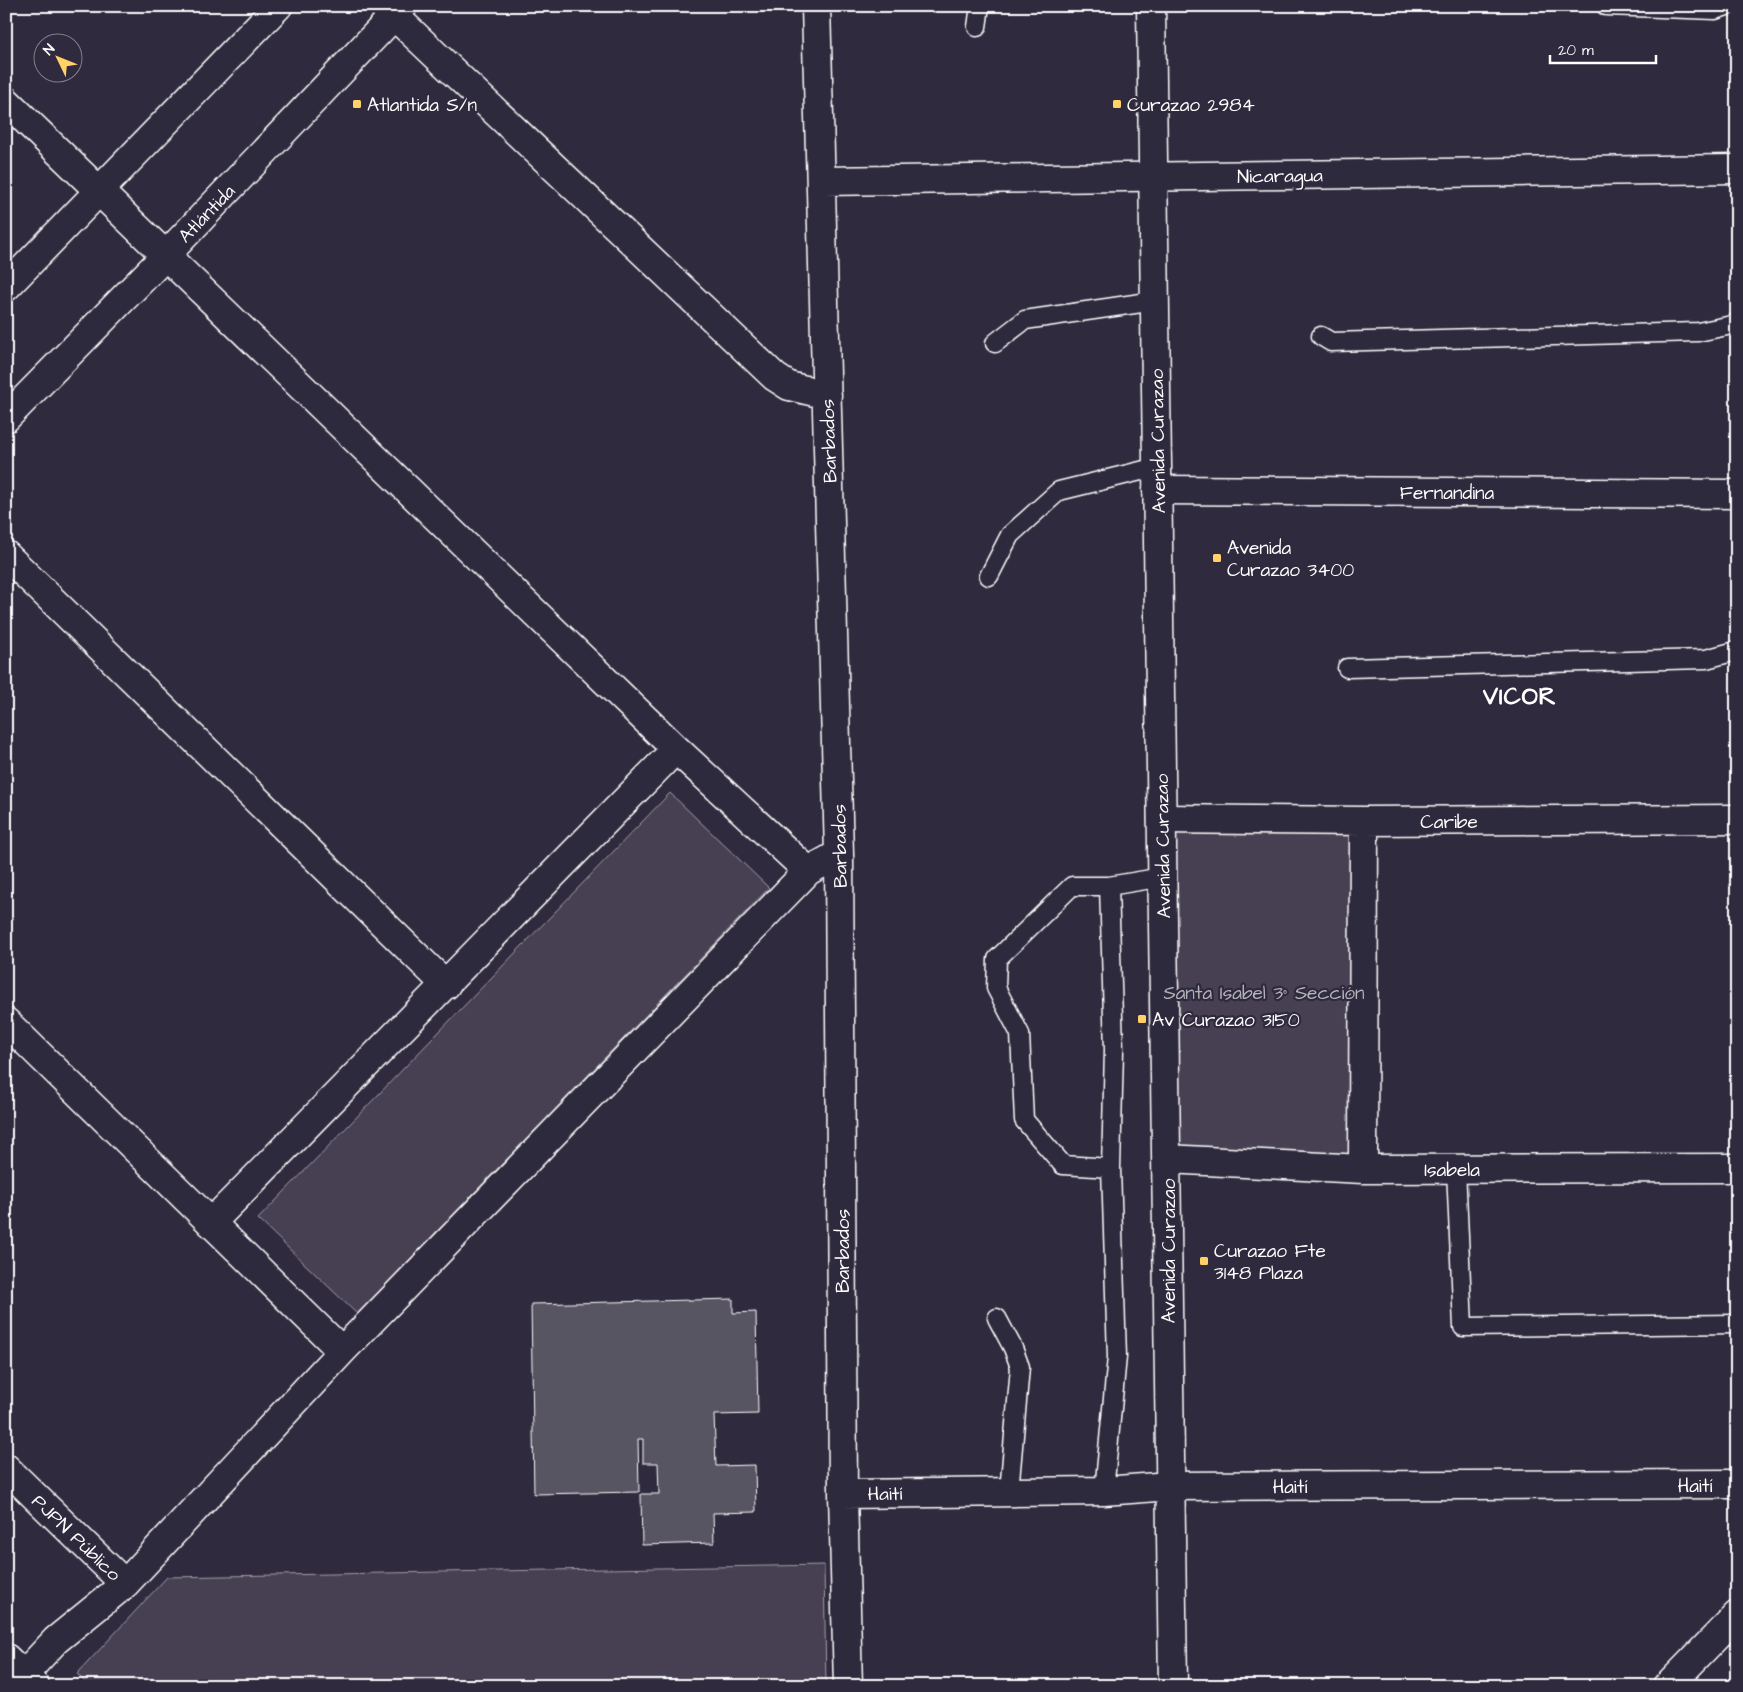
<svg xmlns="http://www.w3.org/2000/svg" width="1743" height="1692" viewBox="0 0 1743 1692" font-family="'Architects Daughter',sans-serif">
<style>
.green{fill:#464152;stroke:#a2a0a8}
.building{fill:#595564;stroke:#fff}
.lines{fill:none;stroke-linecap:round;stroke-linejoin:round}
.lane-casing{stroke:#fff;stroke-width:21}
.street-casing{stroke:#fff;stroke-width:31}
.secondary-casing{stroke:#fff;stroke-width:31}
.lane{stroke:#2f2a3d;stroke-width:18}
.street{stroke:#2f2a3d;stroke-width:28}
.secondary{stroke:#2f2a3d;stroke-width:28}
.poi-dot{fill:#ffd166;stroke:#2f2a3d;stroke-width:2}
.labels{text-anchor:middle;stroke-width:4.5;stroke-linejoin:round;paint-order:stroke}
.poi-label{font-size:19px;fill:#fff;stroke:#2f2a3d;text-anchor:start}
.street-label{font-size:19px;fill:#fff;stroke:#2f2a3d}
.park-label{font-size:19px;fill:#b5b3ba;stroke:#2f2a3d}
.district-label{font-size:24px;font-weight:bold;letter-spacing:1px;fill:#fff;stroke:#2f2a3d}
</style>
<rect width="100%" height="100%" fill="#2f2a3d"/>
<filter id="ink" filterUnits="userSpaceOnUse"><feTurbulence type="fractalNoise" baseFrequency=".02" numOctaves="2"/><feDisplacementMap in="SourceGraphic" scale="10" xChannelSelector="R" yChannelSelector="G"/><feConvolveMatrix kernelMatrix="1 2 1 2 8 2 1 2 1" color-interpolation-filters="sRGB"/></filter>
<g filter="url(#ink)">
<path class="green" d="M 670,793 L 769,888 L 357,1314 L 258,1219 Z
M 1353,824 L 1353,1157 L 1176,1157 L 1174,827 Z
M 824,1565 L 826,1686 L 89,1686 L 77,1674 L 167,1577 Z"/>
<path class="building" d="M 733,1299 L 733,1313 L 756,1312 L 758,1414 L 714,1415 L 716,1466 L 755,1465 L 756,1512 L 713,1513 L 714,1543 L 642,1545 L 641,1494 L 659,1494 L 658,1463 L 643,1463 L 643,1439 L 638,1439 L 639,1492 L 534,1494 L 531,1304 Z"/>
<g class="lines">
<defs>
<path id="lane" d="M 1606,6 L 1715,10 L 1727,6
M 977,27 L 980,6
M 1321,336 L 1331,342 L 1698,332 L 1732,325 L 1737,322
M 995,343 L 1025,320 L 1155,301
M 989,576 L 1010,535 L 1059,491 L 1157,467
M 1347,668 L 1706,659 L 1732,652 L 1737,649
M 1111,1168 L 1063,1165 L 1024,1120 L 1020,1034 L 996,988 L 997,959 L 1072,886 L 1109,886 L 1163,877
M 1456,1169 L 1463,1327 L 1737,1324
M 997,1318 L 1013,1348 L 1020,1367 L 1009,1492
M 1104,1491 L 1117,1357 L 1111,1168 L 1114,1050 L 1109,886"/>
<path id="street" d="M 384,6 L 775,377 L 789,386 L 827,395
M 816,6 L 839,854 L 843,1494 L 848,1686
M 6,101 L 676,749 L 808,871
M 822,181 L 1737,169
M 6,287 L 278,6
M 6,418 L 166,255 L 403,6
M 1157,490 L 1737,494
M 6,555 L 446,985
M 1162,819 L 1364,821 L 1737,819
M 6,1022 L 342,1351
M 1167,1159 L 1363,1169 L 1737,1168
M 1363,1169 L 1364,821
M 211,1223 L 676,749
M 6,1468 L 125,1584
M 843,1494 L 1104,1491 L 1170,1486 L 1737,1484
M 6,1658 L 35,1686
M 13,1686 L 56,1640 L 125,1584 L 342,1351 L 808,871 L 839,854
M 1668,1686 L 1737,1615"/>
<path id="secondary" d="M 1151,6 L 1173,1686"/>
</defs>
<use href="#lane" class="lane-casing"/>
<use href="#street" class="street-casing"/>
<use href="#secondary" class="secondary-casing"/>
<use href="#lane" class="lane"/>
<use href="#street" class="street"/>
<use href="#secondary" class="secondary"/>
</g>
</g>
<g class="poi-dot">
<rect x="352" y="99" width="10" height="10" rx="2.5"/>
<rect x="1112" y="99" width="10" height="10" rx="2.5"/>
<rect x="1212" y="553" width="10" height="10" rx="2.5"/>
<rect x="1137" y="1014" width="10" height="10" rx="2.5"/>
<rect x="1199" y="1256" width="10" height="10" rx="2.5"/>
</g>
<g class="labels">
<g class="poi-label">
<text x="367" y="111">Atlantida S/n</text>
<text x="1127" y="111">Curazao 2984</text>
<text x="1227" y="554">Avenida<tspan x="1227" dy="22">Curazao 3400</tspan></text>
<text x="1152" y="1026">Av Curazao 3150</text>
<text x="1214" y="1257">Curazao Fte<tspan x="1214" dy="22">3148 Plaza</tspan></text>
</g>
<g class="street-label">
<text transform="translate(1280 175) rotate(-1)" y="7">Nicaragua</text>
<text transform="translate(206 213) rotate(-46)" y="7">Atlántida</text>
<text transform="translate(828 441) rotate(-92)" y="7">Barbados</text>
<text transform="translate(1157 441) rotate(-91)" y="7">Avenida Curazao</text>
<text x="1447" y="499">Fernandina</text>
<text x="1449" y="828">Caribe</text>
<text transform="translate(839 846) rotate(-91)" y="7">Barbados</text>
<text transform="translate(1162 846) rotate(-91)" y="7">Avenida Curazao</text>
<text x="1452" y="1176">Isabela</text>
<text transform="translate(842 1251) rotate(-90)" y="7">Barbados</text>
<text transform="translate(1168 1251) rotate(-90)" y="7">Avenida Curazao</text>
<text x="1695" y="1492">Haití</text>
<text x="1290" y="1493">Haití</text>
<text transform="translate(885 1493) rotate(-1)" y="7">Haití</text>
<text transform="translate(77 1537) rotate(44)" y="7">PJPN Público</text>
</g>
<g class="park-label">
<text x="1264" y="999">Santa Isabel 3° Sección</text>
</g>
<g class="district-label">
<text x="1520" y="704">VICOR</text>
</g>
</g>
<rect width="1743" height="1692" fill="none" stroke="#2f2a3d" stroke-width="25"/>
<rect x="12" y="12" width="1718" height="1667" fill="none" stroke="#fff" stroke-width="2" filter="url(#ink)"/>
<g transform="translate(58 58) rotate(313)"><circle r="24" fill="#2f2a3d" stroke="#827f8b"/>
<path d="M0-4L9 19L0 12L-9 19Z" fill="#ffd166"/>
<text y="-8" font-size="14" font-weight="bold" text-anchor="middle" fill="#ffffff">N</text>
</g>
<path d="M1550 55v8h106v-8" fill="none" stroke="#ffffff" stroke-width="2.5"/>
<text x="1558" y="55" font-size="15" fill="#ffffff" stroke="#2f2a3d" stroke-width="4" paint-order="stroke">20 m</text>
</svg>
